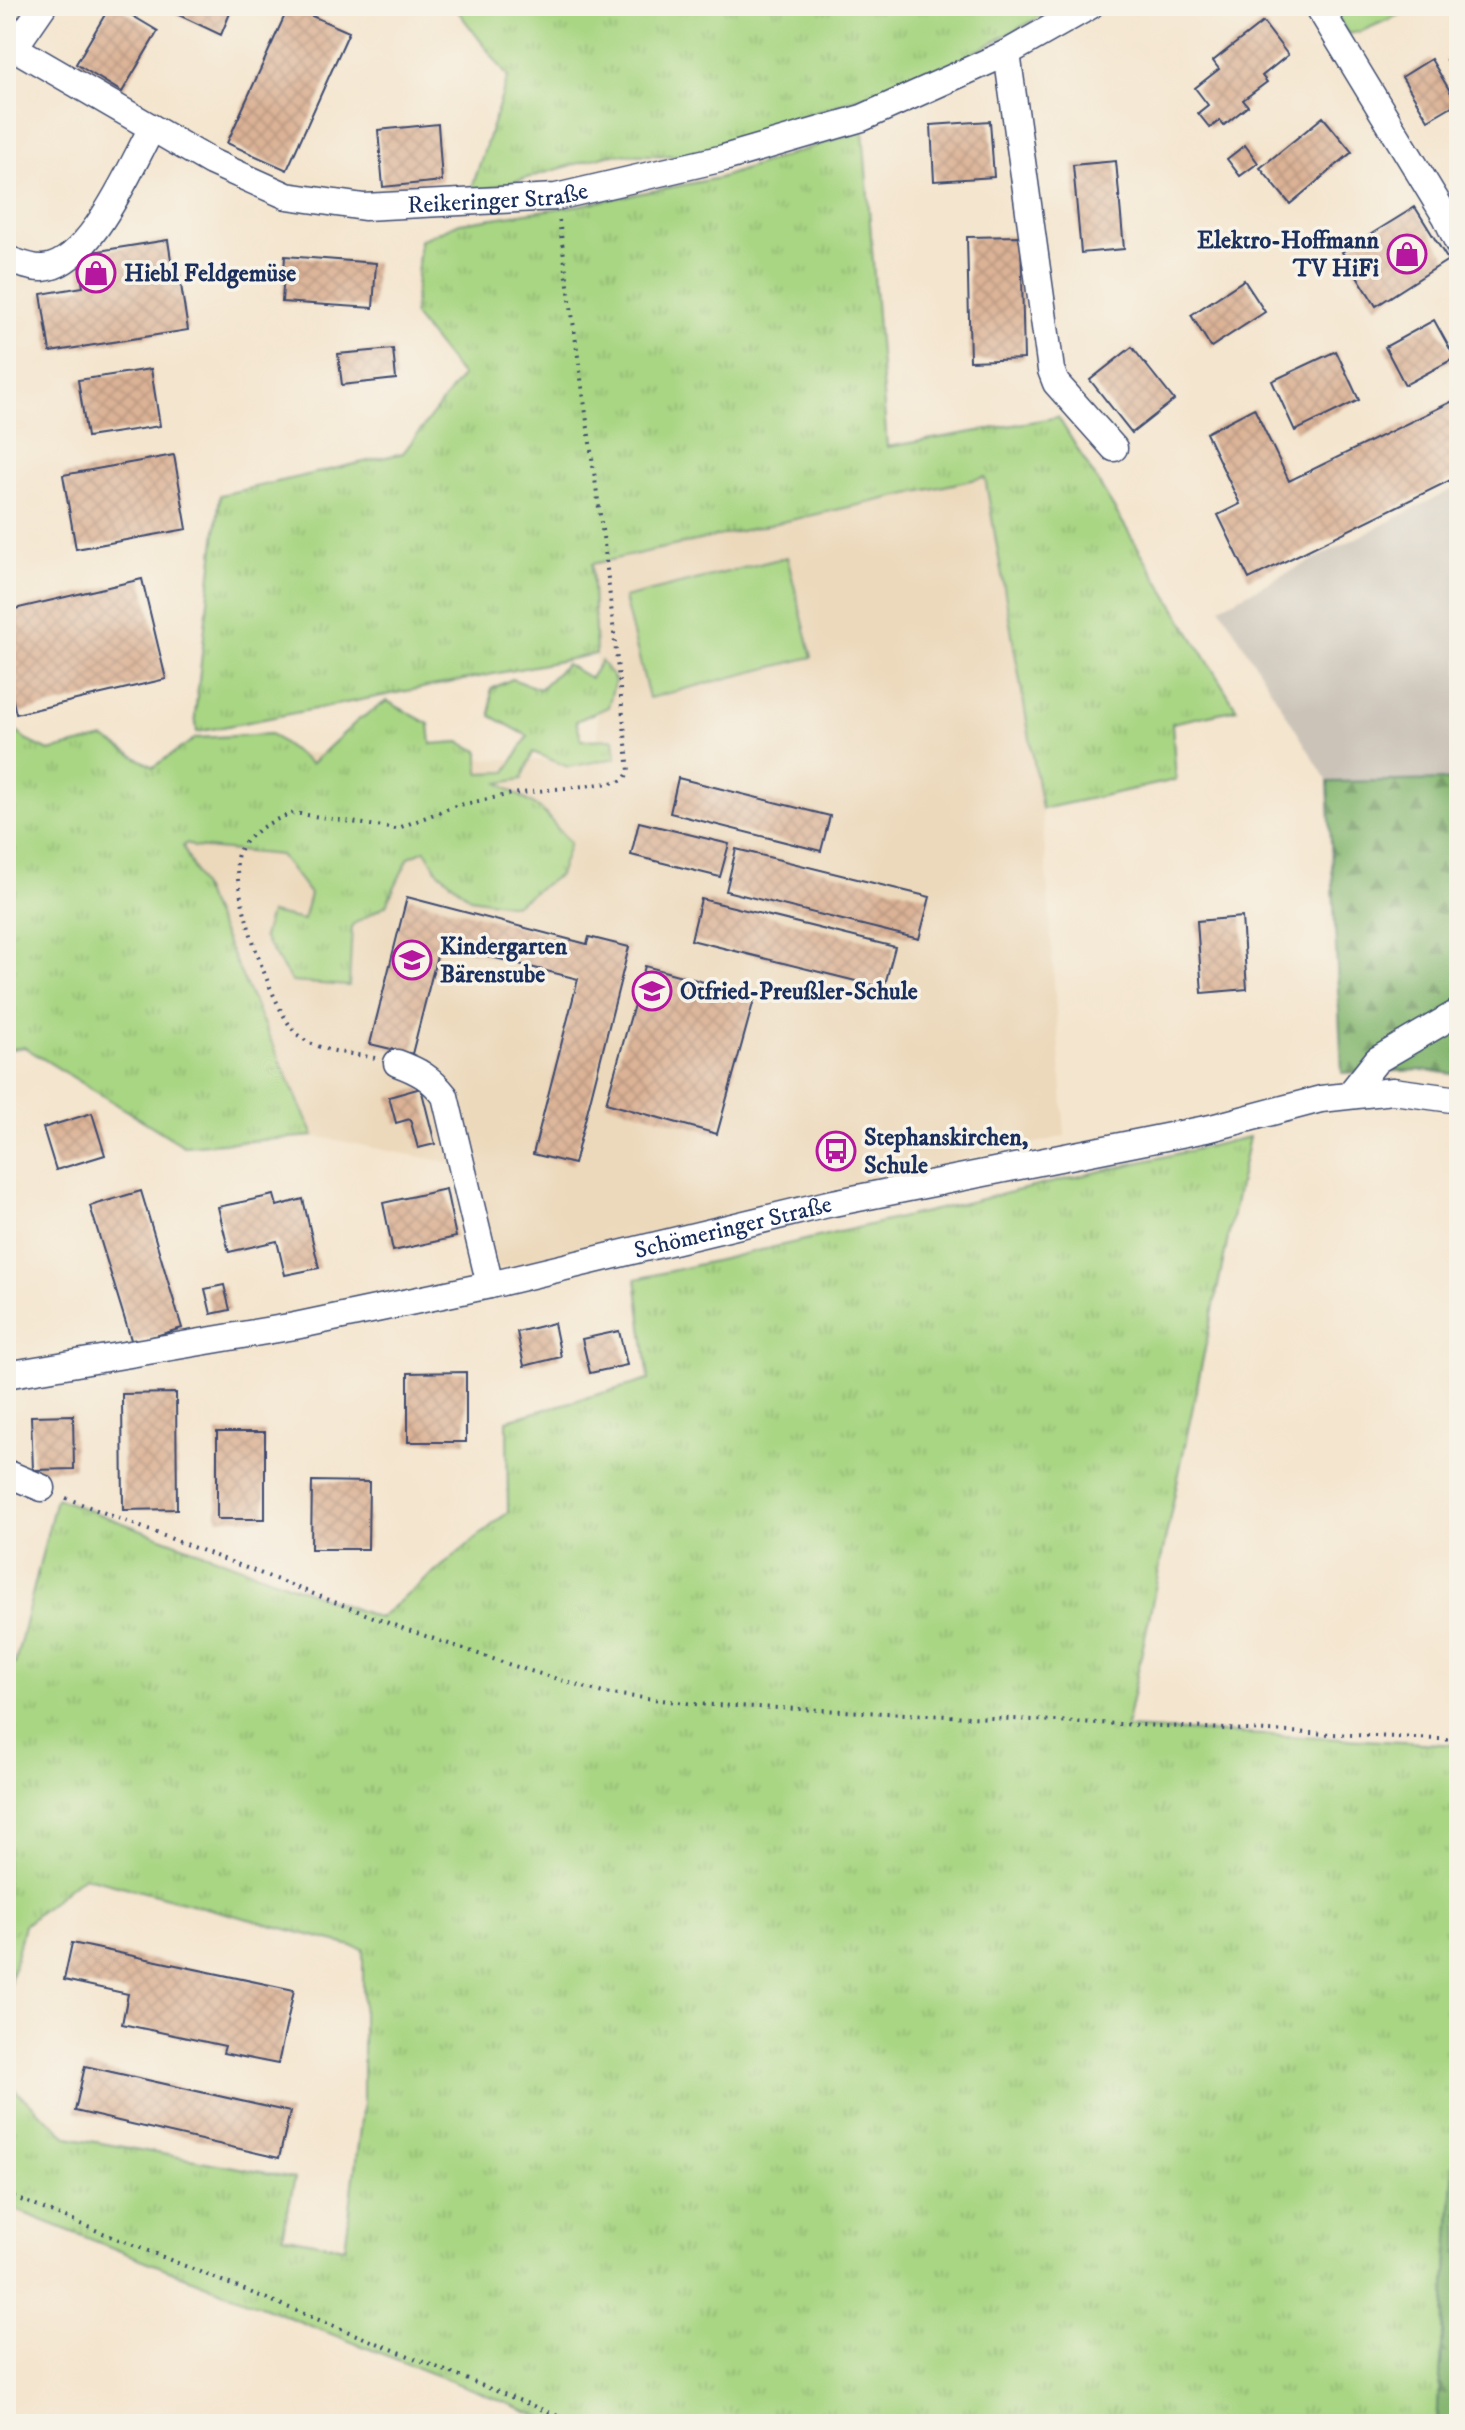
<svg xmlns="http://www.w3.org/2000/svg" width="1465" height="2430" viewBox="0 0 1465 2430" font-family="'IM FELL DW Pica',serif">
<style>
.built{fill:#ecd8ba}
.industrial{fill:#cbc3b8}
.grass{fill:url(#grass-tufts);stroke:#628270;stroke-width:2}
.forest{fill:url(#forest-firs);stroke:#507368;stroke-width:2}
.pitch{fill:#a9d683;stroke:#628270;stroke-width:2}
.building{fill:url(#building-cross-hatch)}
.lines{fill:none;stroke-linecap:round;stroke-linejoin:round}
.minor-casing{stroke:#3c4a6f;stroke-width:29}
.path{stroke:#3c4a6f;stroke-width:4;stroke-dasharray:2 6;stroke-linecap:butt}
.minor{stroke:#fff;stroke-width:26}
.labels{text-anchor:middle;stroke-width:7;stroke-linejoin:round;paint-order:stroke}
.street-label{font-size:24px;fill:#1b2f5e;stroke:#f7f3e8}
.poi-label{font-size:24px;font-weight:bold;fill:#1b2f5e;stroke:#f7f3e8;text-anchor:start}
</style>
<defs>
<pattern id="grass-tufts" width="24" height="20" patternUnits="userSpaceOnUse" patternTransform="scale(2)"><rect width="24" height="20" fill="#a9d683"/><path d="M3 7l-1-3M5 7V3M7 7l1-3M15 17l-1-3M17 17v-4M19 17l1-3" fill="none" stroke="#91b874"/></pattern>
<pattern id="forest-firs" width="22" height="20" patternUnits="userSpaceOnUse" patternTransform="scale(2)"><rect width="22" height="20" fill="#86b771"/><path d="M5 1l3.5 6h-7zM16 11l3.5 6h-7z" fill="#6d9560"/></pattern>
<pattern id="building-cross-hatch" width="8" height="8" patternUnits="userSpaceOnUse" patternTransform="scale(2)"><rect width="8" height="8" fill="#dbb295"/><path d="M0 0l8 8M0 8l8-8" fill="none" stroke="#bb9983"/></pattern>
</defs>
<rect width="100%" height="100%" fill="#f7f3e8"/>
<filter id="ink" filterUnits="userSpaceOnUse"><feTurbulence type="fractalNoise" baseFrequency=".0125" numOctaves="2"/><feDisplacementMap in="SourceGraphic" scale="16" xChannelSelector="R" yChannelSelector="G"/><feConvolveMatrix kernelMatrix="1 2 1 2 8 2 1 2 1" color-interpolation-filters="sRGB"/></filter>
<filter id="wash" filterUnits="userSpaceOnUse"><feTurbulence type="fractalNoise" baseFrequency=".006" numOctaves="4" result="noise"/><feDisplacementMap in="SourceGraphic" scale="32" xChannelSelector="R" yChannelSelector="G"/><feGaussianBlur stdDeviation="1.8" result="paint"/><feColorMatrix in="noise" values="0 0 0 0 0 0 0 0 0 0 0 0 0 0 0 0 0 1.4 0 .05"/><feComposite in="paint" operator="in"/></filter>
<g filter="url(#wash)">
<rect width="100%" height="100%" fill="#f4e5ce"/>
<path class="built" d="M 985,477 L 1042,809 L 1065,1136 L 497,1269 L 472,1167 L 314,1136 L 183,846 L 295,753 L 599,762 L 592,564 Z"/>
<path class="industrial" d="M 1459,486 L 1459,780 L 1328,782 L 1220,607 Z"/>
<path class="grass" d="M 454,6 L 1060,6 L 942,70 L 684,156 L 611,154 L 470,194 L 508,77 Z
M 1331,6 L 1419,6 L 1362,31 L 1348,34 Z
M 863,130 L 887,447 L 1058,417 L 1237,709 L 1172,723 L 1176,780 L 1042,809 L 985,477 L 592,564 L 596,654 L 197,732 L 195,715 L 220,495 L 403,453 L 462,376 L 414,316 L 420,240 L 460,223 L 580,205 L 719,178 Z
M 601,661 L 615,680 L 608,707 L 576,721 L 582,740 L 614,739 L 616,758 L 568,767 L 533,752 L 522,779 L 499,783 L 542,810 L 570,843 L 559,875 L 514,905 L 470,898 L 437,870 L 425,850 L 409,857 L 386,905 L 352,925 L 349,986 L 292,982 L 263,937 L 270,913 L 303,920 L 310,894 L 280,855 L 194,847 L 187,843 L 183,846 L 314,1136 L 184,1146 L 24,1047 L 6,1050 L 6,723 L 28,741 L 49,751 L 104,738 L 153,767 L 196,738 L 271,734 L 311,764 L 357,721 L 387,701 L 429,724 L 431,744 L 459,742 L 479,751 L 479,773 L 506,772 L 528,736 L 491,716 L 491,689 L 512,679 L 540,689 L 566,664 L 590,678 Z
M 1249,1137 L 1126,1728 L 1459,1745 L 1459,2086 L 1437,2424 L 560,2424 L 6,2206 L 6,2082 L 68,2137 L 295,2178 L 282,2236 L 345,2248 L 363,2104 L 363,1949 L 83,1876 L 24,1925 L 6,1998 L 6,1663 L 15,1664 L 56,1498 L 379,1618 L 508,1512 L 507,1420 L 649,1380 L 636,1279 Z"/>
<path class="forest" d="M 1459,780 L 1459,1075 L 1425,1070 L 1342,1073 L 1328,782 Z
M 1459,2086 L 1459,2424 L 1437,2424 Z"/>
<path class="pitch" d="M 787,557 L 812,657 L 649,698 L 624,598 Z"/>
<g id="blocks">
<path class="building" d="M 110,6 L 116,6 L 158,31 L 122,92 L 76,64 Z
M 167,6 L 233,6 L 221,35 L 166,9 Z
M 289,6 L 349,32 L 287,170 L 227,143 Z
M 1263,22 L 1288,55 L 1262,76 L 1267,82 L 1243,100 L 1248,106 L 1224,125 L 1220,120 L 1210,128 L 1198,113 L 1208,105 L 1195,88 L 1219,69 L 1213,61 Z
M 1459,37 L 1459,83 L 1446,60 L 1455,55 L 1448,44 Z
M 1431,59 L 1457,103 L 1428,120 L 1402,77 Z
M 1323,117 L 1352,152 L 1290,204 L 1260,168 Z
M 990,121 L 994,177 L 934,181 L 931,125 Z
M 438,124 L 442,181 L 383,187 L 378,130 Z
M 1245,145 L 1258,163 L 1240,176 L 1227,159 Z
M 1116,161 L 1124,249 L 1081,253 L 1073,165 Z
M 1415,207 L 1448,260 L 1376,306 L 1342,252 Z
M 1021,236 L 1024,359 L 970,361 L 967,237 Z
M 168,240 L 173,273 L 179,272 L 188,330 L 50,352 L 41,294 L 83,287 L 79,264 L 93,262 L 92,252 Z
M 285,256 L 376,263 L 373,308 L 282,302 Z
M 1244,280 L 1265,312 L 1211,347 L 1191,315 Z
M 1434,320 L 1455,358 L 1405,385 L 1385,347 Z
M 1132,347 L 1174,400 L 1132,433 L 1090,380 Z
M 393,349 L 396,379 L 342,385 L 338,354 Z
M 1336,351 L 1359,400 L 1295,431 L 1272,381 Z
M 151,369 L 160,426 L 87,437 L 78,380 Z
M 1459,398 L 1459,476 L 1249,579 L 1218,515 L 1240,504 L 1206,433 L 1254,408 L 1289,481 Z
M 174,455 L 187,529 L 76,549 L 63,475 Z
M 142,579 L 166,679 L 16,714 L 6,671 L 6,611 Z
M 678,778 L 830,816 L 821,851 L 670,813 Z
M 639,822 L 729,844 L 720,877 L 631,855 Z
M 736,849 L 930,897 L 919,939 L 726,891 Z
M 407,897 L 587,944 L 589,937 L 629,947 L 574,1164 L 533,1154 L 578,979 L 440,944 L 412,1054 L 370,1044 Z
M 701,899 L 895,947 L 884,988 L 691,940 Z
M 1242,917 L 1247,989 L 1202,993 L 1197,921 Z
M 645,966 L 755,996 L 717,1134 L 606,1103 Z
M 421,1088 L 435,1144 L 418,1148 L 410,1119 L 396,1123 L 389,1097 Z
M 92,1113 L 105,1155 L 56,1170 L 43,1128 Z
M 446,1189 L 456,1237 L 393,1251 L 383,1203 Z
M 141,1191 L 182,1328 L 132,1343 L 90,1206 Z
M 274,1195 L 277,1206 L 303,1199 L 319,1268 L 285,1275 L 277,1241 L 229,1252 L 218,1207 Z
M 224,1285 L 230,1310 L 211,1314 L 205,1289 Z
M 554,1323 L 561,1357 L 524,1366 L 517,1332 Z
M 619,1331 L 627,1365 L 590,1373 L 582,1339 Z
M 466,1372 L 466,1442 L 408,1442 L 408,1373 Z
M 176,1393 L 177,1509 L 123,1510 L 122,1394 Z
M 73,1415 L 74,1469 L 33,1470 L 31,1416 Z
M 217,1432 L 265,1432 L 265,1519 L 217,1519 Z
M 312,1481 L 369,1482 L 368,1549 L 311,1549 Z
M 72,1943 L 294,1990 L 278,2064 L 223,2053 L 225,2046 L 122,2024 L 128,1994 L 64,1980 Z
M 85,2066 L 290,2112 L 279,2158 L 75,2111 Z"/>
</g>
</g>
<g filter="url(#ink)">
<use href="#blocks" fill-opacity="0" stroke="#3c4a6f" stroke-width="2"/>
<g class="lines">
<defs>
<g id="minor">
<path d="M 1318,6 L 1446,217 L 1459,245"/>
<path id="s1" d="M 6,43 L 211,162 L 287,196 L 364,207 L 556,197 L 724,158 L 862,118 L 1007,53 L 1090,6"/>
<path d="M 14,48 L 43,6"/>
<path d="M 1007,53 L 1051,370 L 1056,383 L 1114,448"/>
<path d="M 6,259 C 16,262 32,269 43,268 C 90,265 131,166 152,128"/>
<path d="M 397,1063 C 419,1071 431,1078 445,1096 L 490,1285"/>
<path d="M 1350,1094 L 1377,1060 L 1459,1012"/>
<path id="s2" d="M 6,1375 L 295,1326 L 490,1285 L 828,1204 L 1211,1128 L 1321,1099 L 1393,1091 L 1459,1100"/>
<path d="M 6,1473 L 42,1488"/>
</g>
</defs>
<use href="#minor" class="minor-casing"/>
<path class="path" d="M 375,1058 C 350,1053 318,1052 298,1035 C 274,1016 226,878 239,851 C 249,832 274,819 294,813 L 396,829 L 455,806 L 512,794 L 619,782 L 625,778 L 629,771 L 605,551 L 559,220
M 66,1498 L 399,1627 L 511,1665 L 603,1693 L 694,1704 L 1459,1740
M 6,2194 L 578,2424"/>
<use href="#minor" class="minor"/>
</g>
</g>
<defs>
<symbol id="shop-ring" viewBox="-11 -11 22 22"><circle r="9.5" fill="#f7f3e8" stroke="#b5179e" stroke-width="1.5"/><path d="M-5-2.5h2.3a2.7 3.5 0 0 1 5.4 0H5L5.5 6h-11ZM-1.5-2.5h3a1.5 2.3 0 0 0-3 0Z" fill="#b5179e"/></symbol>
<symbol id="school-ring" viewBox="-11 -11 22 22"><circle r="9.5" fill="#f7f3e8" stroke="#b5179e" stroke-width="1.5"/><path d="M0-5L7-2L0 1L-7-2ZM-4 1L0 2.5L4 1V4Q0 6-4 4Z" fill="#b5179e"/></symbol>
<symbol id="bus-ring" viewBox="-11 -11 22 22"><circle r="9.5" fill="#f7f3e8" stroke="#b5179e" stroke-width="1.5"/><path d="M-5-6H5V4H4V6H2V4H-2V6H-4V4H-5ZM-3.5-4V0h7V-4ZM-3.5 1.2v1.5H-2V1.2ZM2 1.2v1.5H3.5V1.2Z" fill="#b5179e"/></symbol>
</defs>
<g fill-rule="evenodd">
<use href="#shop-ring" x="1385" y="232" width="44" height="44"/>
<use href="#shop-ring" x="74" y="251" width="44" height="44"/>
<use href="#school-ring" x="390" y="938" width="44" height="44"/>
<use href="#school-ring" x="630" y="969" width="44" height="44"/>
<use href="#bus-ring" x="814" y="1129" width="44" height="44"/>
</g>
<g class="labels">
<g class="street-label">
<text dy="8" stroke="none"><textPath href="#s1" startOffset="532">Reikeringer Straße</textPath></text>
<text dy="8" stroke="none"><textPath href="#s2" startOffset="742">Schömeringer Straße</textPath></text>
</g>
<g class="poi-label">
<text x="1379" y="248" text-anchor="end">Elektro-Hoffmann<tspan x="1379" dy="28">TV HiFi</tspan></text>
<text x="124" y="281">Hiebl Feldgemüse</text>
<text x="440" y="954">Kindergarten<tspan x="440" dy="28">Bärenstube</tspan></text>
<text x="680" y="999">Otfried-Preußler-Schule</text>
<text x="864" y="1145">Stephanskirchen,<tspan x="864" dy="28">Schule</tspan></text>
</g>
</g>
<rect width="1465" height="2430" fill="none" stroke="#f7f3e8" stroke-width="32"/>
</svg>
